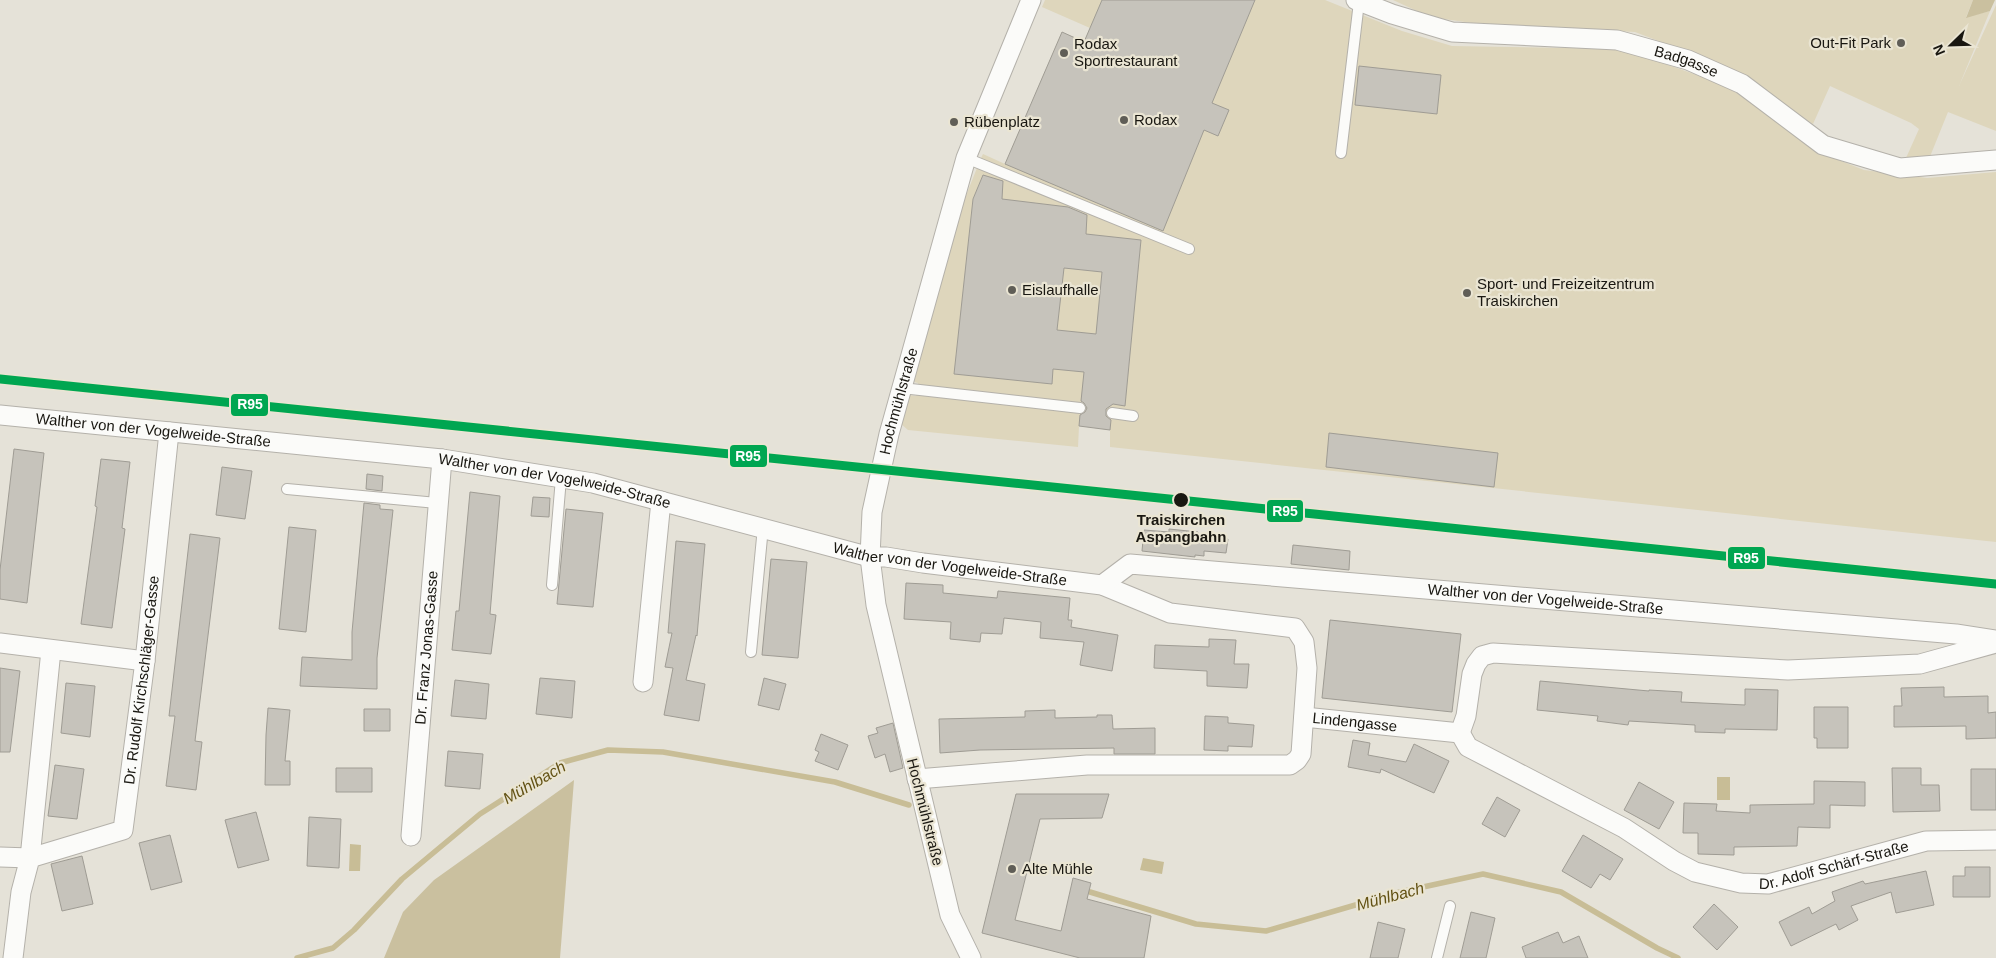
<svg xmlns="http://www.w3.org/2000/svg" width="1996" height="958" viewBox="0 0 1996 958" font-family="Arial,sans-serif">
<style>
.green{fill:#ded6bc}
.forest{fill:#cac09f}
.water{fill:#c8bd96}
.lines{fill:none;stroke-linecap:round;stroke-linejoin:round}
.stream{stroke:#c8bd96;stroke-width:5.5}
.building{fill:#c6c3bb;stroke:#9f9c94;fill-rule:evenodd}
.service-casing{stroke:#b4b1aa;stroke-width:12}
.minor-casing{stroke:#b4b1aa;stroke-width:21}
.service{stroke:#fbfbf9;stroke-width:10}
.minor{stroke:#fbfbf9;stroke-width:19}
.rail-1-casing{stroke:#eae5d3;stroke-width:12}
.rail-1{stroke:#00a651;stroke-width:9}
.poi-dot{fill:#605e57;stroke:#eae5d3;stroke-width:2}
.stop-dot{fill:#191711;stroke:#eae5d3;stroke-width:2}
.labels{text-anchor:middle;stroke-width:4.5;stroke-linejoin:round;paint-order:stroke}
.poi-label{font-size:15px;fill:#191711;stroke:#eae5d3;text-anchor:start}
.street-label{font-size:15px;fill:#191711;stroke:#eae5d3}
.stop-label{font-size:15px;font-weight:bold;fill:#191711;stroke:#eae5d3}
.water-label{font-size:16px;font-style:italic;fill:#635214;stroke:#eae5d3}
.line-badge{stroke:#eae5d3;stroke-width:2}
.badge-label{font-size:14px;text-anchor:middle;font-weight:bold;fill:#fff}
</style>
<rect width="100%" height="100%" fill="#e5e2d8"/>
<path class="green" d="M 1045,0 L 1325,0 L 1402,31 L 1452,46 L 1623,49 L 1725,85 L 1826,155 L 1864,170 L 1927,178 L 1996,172 L 1996,542 L 1110,447 L 1110,430 L 1079,426 L 1078,447 L 908,430 L 901,424 L 909,395 L 916,396 L 918,383 L 914,382 L 963,203 L 981,158 L 983,154 L 1005,164 L 1062,32 L 1084,42 L 1090,28 L 1042,7 Z
M 1393,0 L 1973,0 L 1966,17 L 1990,11 L 1959,86 L 1996,5 L 1996,131 L 1948,112 L 1929,159 L 1906,158 L 1919,129 L 1911,123 L 1830,86 L 1813,124 L 1719,64 L 1635,32 L 1472,23 L 1430,17 Z"/>
<path class="forest" d="M 1973,0 L 1995,0 L 1990,11 L 1966,18 Z
M 574,780 L 560,958 L 384,958 L 403,912 L 434,880 Z"/>
<path class="water" d="M 1717,777 L 1730,777 L 1730,800 L 1717,800 Z
M 350,844 L 361,845 L 360,871 L 349,871 Z
M 1143,858 L 1164,862 L 1162,874 L 1140,870 Z"/>
<g class="lines">
<path class="stream" d="M 1090,892 L 1196,924 L 1266,931 L 1400,892 L 1483,874 L 1561,892 L 1657,948 L 1678,958
M 297,958 L 333,948 L 354,930 L 402,879 L 480,814 L 560,763 L 608,750 L 663,752 L 835,782 L 909,805"/>
</g>
<path class="building" d="M 1102,0 L 1255,0 L 1212,103 L 1229,110 L 1218,136 L 1204,130 L 1163,231 L 1005,164 L 1062,32 L 1084,42 Z
M 1359,66 L 1441,75 L 1437,114 L 1355,105 Z
M 983,175 L 1003,181 L 1002,199 L 1068,207 L 1087,215 L 1086,234 L 1141,240 L 1125,406 L 1113,404 L 1106,409 L 1106,416 L 1111,420 L 1110,430 L 1079,426 L 1080,415 L 1085,412 L 1087,408 L 1084,403 L 1081,401 L 1084,372 L 1053,369 L 1052,384 L 954,374 L 973,199 ZM 1064,268 L 1102,272 L 1096,334 L 1057,330 Z
M 1329,433 L 1498,453 L 1494,487 L 1326,467 Z
M 14,449 L 44,453 L 27,603 L 0,599 L 0,570 Z
M 101,459 L 130,462 L 122,528 L 125,529 L 112,628 L 81,624 L 97,507 L 95,506 Z
M 222,467 L 252,471 L 245,519 L 216,515 Z
M 367,474 L 383,476 L 382,491 L 366,489 Z
M 470,492 L 500,496 L 490,614 L 496,615 L 491,654 L 452,650 L 456,611 L 459,611 Z
M 533,497 L 550,498 L 549,517 L 531,516 Z
M 364,503 L 380,505 L 380,509 L 393,510 L 377,658 L 377,689 L 300,686 L 302,657 L 352,660 L 352,632 Z
M 566,509 L 603,513 L 593,607 L 557,604 Z
M 289,527 L 316,530 L 306,632 L 279,629 Z
M 1169,529 L 1198,532 L 1198,535 L 1228,539 L 1226,553 L 1204,551 L 1204,556 L 1195,555 L 1195,557 L 1142,551 L 1144,530 L 1169,532 Z
M 190,534 L 220,538 L 195,741 L 202,742 L 196,790 L 166,786 L 175,716 L 169,716 Z
M 676,541 L 705,544 L 697,636 L 696,635 L 686,680 L 705,684 L 699,721 L 664,715 L 673,668 L 665,667 L 672,633 L 668,633 Z
M 1293,545 L 1350,551 L 1349,570 L 1291,564 Z
M 771,559 L 807,562 L 798,658 L 762,655 Z
M 906,583 L 943,585 L 943,593 L 997,598 L 998,591 L 1070,598 L 1068,620 L 1072,620 L 1071,627 L 1118,635 L 1112,671 L 1080,665 L 1084,642 L 1040,638 L 1041,622 L 1004,618 L 1002,634 L 981,633 L 980,642 L 950,639 L 951,622 L 904,619 Z
M 1330,620 L 1461,634 L 1452,712 L 1322,698 Z
M 1209,639 L 1236,640 L 1234,664 L 1249,664 L 1247,688 L 1207,686 L 1207,671 L 1154,668 L 1155,645 L 1209,647 Z
M 0,668 L 20,671 L 10,752 L 0,752 Z
M 540,678 L 575,681 L 572,718 L 536,714 Z
M 764,678 L 786,684 L 779,710 L 758,705 Z
M 455,680 L 489,684 L 486,719 L 451,716 Z
M 1540,681 L 1649,691 L 1649,690 L 1682,692 L 1681,702 L 1745,705 L 1745,689 L 1778,690 L 1777,730 L 1725,729 L 1725,733 L 1695,732 L 1695,725 L 1629,721 L 1628,725 L 1597,721 L 1598,716 L 1537,710 Z
M 66,683 L 95,686 L 90,737 L 61,733 Z
M 1944,687 L 1944,697 L 1988,696 L 1988,713 L 1996,712 L 1996,738 L 1966,739 L 1966,726 L 1894,727 L 1894,706 L 1902,706 L 1901,688 Z
M 1814,707 L 1848,707 L 1848,748 L 1817,748 L 1817,738 L 1814,738 Z
M 268,708 L 290,710 L 285,761 L 290,761 L 290,785 L 265,785 L 266,735 Z
M 364,709 L 390,709 L 390,731 L 364,731 Z
M 1055,710 L 1055,718 L 1097,717 L 1097,715 L 1112,715 L 1113,729 L 1155,728 L 1155,754 L 1114,754 L 1114,748 L 980,750 L 940,753 L 939,719 L 1025,717 L 1025,711 Z
M 1205,716 L 1228,717 L 1228,723 L 1254,725 L 1252,747 L 1228,746 L 1228,751 L 1204,750 Z
M 893,723 L 903,768 L 890,772 L 885,754 L 875,758 L 868,736 L 878,733 L 876,728 Z
M 821,734 L 848,745 L 838,770 L 815,761 L 819,752 L 815,750 Z
M 1353,740 L 1370,743 L 1368,755 L 1406,762 L 1414,744 L 1449,761 L 1434,793 L 1381,769 L 1380,773 L 1348,767 Z
M 448,751 L 483,754 L 480,789 L 445,786 Z
M 55,765 L 84,769 L 77,819 L 48,816 Z
M 336,768 L 372,768 L 372,792 L 336,792 Z
M 1892,768 L 1921,768 L 1921,785 L 1939,785 L 1940,811 L 1893,812 Z
M 1971,769 L 1996,769 L 1996,810 L 1971,810 Z
M 1814,781 L 1865,782 L 1865,806 L 1830,805 L 1830,828 L 1798,827 L 1797,846 L 1734,847 L 1734,855 L 1698,854 L 1698,833 L 1683,833 L 1684,803 L 1717,804 L 1716,811 L 1750,813 L 1750,805 L 1814,804 Z
M 1639,782 L 1674,802 L 1659,829 L 1624,810 Z
M 1016,794 L 1109,794 L 1102,818 L 1040,819 L 1015,920 L 1061,931 L 1073,878 L 1091,883 L 1087,899 L 1151,916 L 1144,958 L 1080,958 L 982,933 Z
M 1497,797 L 1520,810 L 1505,837 L 1482,824 Z
M 256,812 L 269,860 L 238,868 L 225,820 Z
M 309,817 L 341,819 L 339,868 L 307,866 Z
M 170,835 L 182,882 L 151,890 L 139,843 Z
M 1583,835 L 1623,859 L 1610,880 L 1600,874 L 1591,888 L 1562,871 Z
M 82,856 L 93,904 L 62,911 L 51,864 Z
M 1965,867 L 1990,867 L 1990,897 L 1953,897 L 1953,876 L 1965,876 Z
M 1926,871 L 1934,905 L 1896,913 L 1891,892 L 1851,906 L 1858,920 L 1839,930 L 1836,924 L 1791,946 L 1779,922 L 1809,907 L 1812,914 L 1835,901 L 1832,892 L 1863,881 L 1865,884 Z
M 1714,904 L 1738,927 L 1717,950 L 1693,927 Z
M 1471,912 L 1495,918 L 1486,958 L 1460,958 Z
M 1378,922 L 1405,929 L 1398,958 L 1370,958 Z
M 1558,932 L 1563,943 L 1579,936 L 1588,958 L 1526,958 L 1522,947 Z"/>
<g class="lines">
<defs>
<path id="service" d="M 1341,153 L 1359,2
M 966,158 L 1189,249
M 902,388 L 1080,408
M 1112,413 L 1133,416
M 287,489 L 437,503
M 552,585 L 561,478
M 751,652 L 763,527
M 1437,958 L 1450,906"/>
<g id="minor">
<path id="s1" d="M 1356,0 L 1392,14 L 1452,32 L 1617,40 L 1688,60 L 1742,84 L 1823,145 L 1900,168 L 1996,160"/>
<path id="s2" d="M 0,415 L 442,459 L 593,483 L 870,557 L 886,557 L 923,563 L 1102,585 L 1170,613 L 1295,628 L 1304,642 L 1307,668 L 1301,754 L 1297,760 L 1290,765 L 1087,765 L 917,779"/>
<path id="s3" d="M 1102,585 L 1130,564 L 1956,634 L 1996,640"/>
<path d="M 0,643 L 145,661"/>
<path d="M 643,682 L 661,501"/>
<path id="s4" d="M 1304,717 L 1460,733"/>
<path d="M 1460,733 L 1466,716 L 1472,674 L 1476,664 L 1482,656 L 1493,653 L 1788,670 L 1920,664 L 1996,643"/>
<path id="s5" d="M 1460,733 L 1468,747 L 1624,828 L 1674,861 L 1695,872 L 1741,883 L 1768,884 L 1926,841 L 1996,840"/>
<path id="s6" d="M 411,836 L 442,459"/>
<path d="M 0,857 L 30,858 L 51,650"/>
<path id="s7" d="M 13,958 L 21,892 L 30,858 L 123,830 L 145,661 L 169,432"/>
<path id="s8" d="M 971,958 L 950,915 L 876,605 L 870,557 L 872,512 L 889,434 L 966,158 L 1031,0"/>
</g>
</defs>
<use href="#service" class="service-casing"/>
<use href="#minor" class="minor-casing"/>
<use href="#service" class="service"/>
<use href="#minor" class="minor"/>
<defs>
<path id="rail-1" d="M 0,379 L 1996,584"/>
</defs>
<use href="#rail-1" class="rail-1-casing"/>
<use href="#rail-1" class="rail-1"/>
</g>
<g class="poi-dot">
<circle cx="1901" cy="43" r="5"/>
<circle cx="1064" cy="53" r="5"/>
<circle cx="1124" cy="120" r="5"/>
<circle cx="954" cy="122" r="5"/>
<circle cx="1012" cy="290" r="5"/>
<circle cx="1467" cy="293" r="5"/>
<circle cx="1012" cy="869" r="5"/>
</g>
<circle class="stop-dot" cx="1181" cy="500" r="8"/>
<g class="labels">
<g class="poi-label">
<text x="1891" y="48" text-anchor="end">Out-Fit Park</text>
<text x="1074" y="49">Rodax<tspan x="1074" dy="17">Sportrestaurant</tspan></text>
<text x="1134" y="125">Rodax</text>
<text x="964" y="127">Rübenplatz</text>
<text x="1477" y="289">Sport- und Freizeitzentrum<tspan x="1477" dy="17">Traiskirchen</tspan></text>
<text x="1022" y="295">Eislaufhalle</text>
<text x="1022" y="874">Alte Mühle</text>
</g>
<g class="street-label">
<text dy="5" stroke="none"><textPath href="#s1" startOffset="339">Badgasse</textPath></text>
<text dy="5" stroke="none"><textPath href="#s8" startOffset="574">Hochmühlstraße</textPath></text>
<text dy="5" stroke="none"><textPath href="#s2" startOffset="154">Walther von der Vogelweide-Straße</textPath></text>
<text dy="5" stroke="none"><textPath href="#s2" startOffset="559">Walther von der Vogelweide-Straße</textPath></text>
<text dy="5" stroke="none"><textPath href="#s2" startOffset="964">Walther von der Vogelweide-Straße</textPath></text>
<text dy="5" stroke="none"><textPath href="#s3" startOffset="452">Walther von der Vogelweide-Straße</textPath></text>
<text dy="5" stroke="none"><textPath href="#s6" startOffset="189">Dr. Franz Jonas-Gasse</textPath></text>
<text dy="5" stroke="none"><textPath href="#s7" startOffset="350">Dr. Rudolf Kirchschläger-Gasse</textPath></text>
<text dy="5" stroke="none"><textPath href="#s4" startOffset="51">Lindengasse</textPath></text>
<text transform="translate(925 812) rotate(76)" y="5">Hochmühlstraße</text>
<text dy="5" stroke="none"><textPath href="#s5" startOffset="418">Dr. Adolf Schärf-Straße</textPath></text>
</g>
<g class="stop-label">
<text x="1181" y="525">Traiskirchen<tspan x="1181" dy="17">Aspangbahn</tspan></text>
</g>
<g class="water-label">
<text transform="translate(534 782) rotate(-30)" y="6">Mühlbach</text>
<text transform="translate(1390 896) rotate(-15)" y="6">Mühlbach</text>
</g>
</g>
<g class="line-badge">
<rect x="230" y="393" width="39" height="24" rx="5" fill="#00a651"/>
<rect x="729" y="444" width="39" height="24" rx="5" fill="#00a651"/>
<rect x="1266" y="499" width="38" height="24" rx="5" fill="#00a651"/>
<rect x="1727" y="546" width="39" height="24" rx="5" fill="#00a651"/>
</g>
<g class="badge-label">
<text x="250" y="409">R95</text>
<text x="748" y="461">R95</text>
<text x="1285" y="516">R95</text>
<text x="1746" y="563">R95</text>
</g>
<g transform="translate(1951 45) rotate(247)" stroke="#eae5d3" stroke-width="4" paint-order="stroke">
<path d="M0-4L9 19L0 12L-9 19Z" fill="#191711"/>
<text y="-8" font-size="14" font-weight="bold" text-anchor="middle" fill="#191711">N</text>
</g>
</svg>
